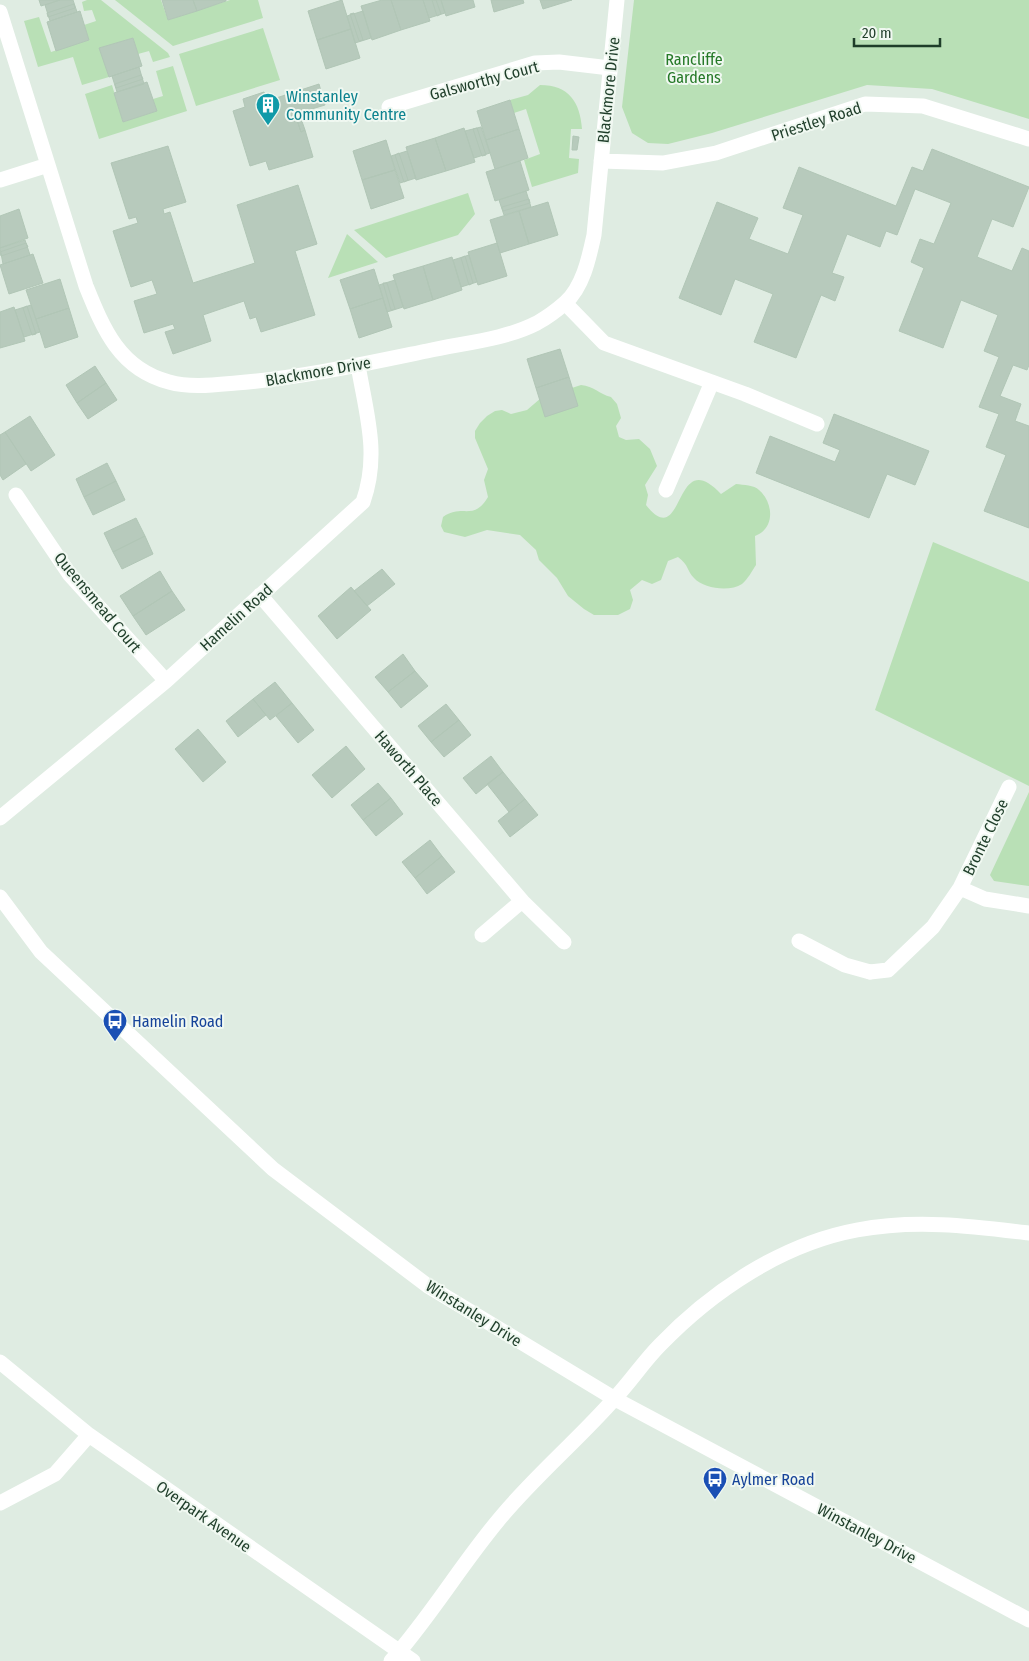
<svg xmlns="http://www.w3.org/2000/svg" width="1029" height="1661" viewBox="0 0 1029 1661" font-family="'Fira Sans Condensed',sans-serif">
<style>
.green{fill:#b9e0b6}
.building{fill:#b7cabc;stroke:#b1c6b6}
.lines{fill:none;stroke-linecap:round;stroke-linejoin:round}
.lane{stroke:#fff;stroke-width:15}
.street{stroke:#fff;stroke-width:15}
.labels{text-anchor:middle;stroke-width:4;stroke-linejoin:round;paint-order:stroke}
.park-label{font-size:16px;fill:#257927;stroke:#f0f8f1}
.street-label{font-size:16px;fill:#1f3e2a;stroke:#f0f8f1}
.culture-label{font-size:16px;fill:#0d838f;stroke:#f0f8f1;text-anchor:start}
.transit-label{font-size:16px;fill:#164399;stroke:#f0f8f1;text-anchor:start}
</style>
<rect width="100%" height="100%" fill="#dfece2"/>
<path class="green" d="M 87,0 L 101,0 L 168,53 L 170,57 L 153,62 L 149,51 L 138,54 L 133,38 L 100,48 L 109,77 L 82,85 L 73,57 L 38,67 L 24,21 L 39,17 L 51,52 L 89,40 L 84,25 L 96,21 L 92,10 L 84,11 L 82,2 Z
M 115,0 L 161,0 L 168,20 L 230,0 L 258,0 L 263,18 L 173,46 Z
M 634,0 L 1029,0 L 1029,119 L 932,89 L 867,85 L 712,133 L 668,144 L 648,143 L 632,133 L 622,107 Z
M 263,28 L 280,80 L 196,106 L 179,54 Z
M 173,66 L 187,111 L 99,139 L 85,94 L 112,85 L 123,122 L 156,111 L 153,99 L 163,96 L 156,71 Z
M 540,85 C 569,85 580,102 582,129 L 571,129 L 569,158 L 579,159 L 578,173 L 532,187 L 524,160 L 540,154 L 526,109 L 514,113 L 510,100 L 528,95 Z
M 468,193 L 475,214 L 458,235 L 386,258 L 354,230 Z
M 347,234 L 378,262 L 328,278 Z
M 581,385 C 594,386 599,394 611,397 L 617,404 L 621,418 L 616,426 L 619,437 L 626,440 L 639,439 L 650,449 L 657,466 L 645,485 L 648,495 L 646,505 C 685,554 673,442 721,494 L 736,484 C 744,485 754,485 759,490 C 774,503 775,529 755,536 L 756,565 C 752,571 748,579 742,584 C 730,592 704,589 694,578 C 687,571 689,565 678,557 L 668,561 L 661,580 L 652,584 L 642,580 L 630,590 L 633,600 L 630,609 L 618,615 L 594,615 L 584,609 L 568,596 L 557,578 L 539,560 L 536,550 L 520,535 L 487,530 L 465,537 L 444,532 L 441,526 L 443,517 C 463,503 473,522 488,497 L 484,480 L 488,469 L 475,438 L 475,431 L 480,423 L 487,416 L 495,411 L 502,410 L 511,414 L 527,410 L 541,398 Z
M 933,542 L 1029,582 L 1029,786 L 875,710 Z
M 1029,792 L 1029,886 L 994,881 L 990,875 Z"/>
<path class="building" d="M 39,0 L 60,0 L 41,6 Z
M 60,0 L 73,0 L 77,12 L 50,21 L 45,5 Z
M 162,0 L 193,0 L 197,11 L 168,20 Z
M 193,0 L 226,0 L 226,1 L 197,11 Z
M 342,0 L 351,29 L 317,40 L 308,11 Z
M 382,0 L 391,0 L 401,30 L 372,40 L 361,6 Z
M 391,0 L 423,0 L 430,21 L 401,30 Z
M 423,0 L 441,0 L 445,13 L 429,18 Z
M 432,0 L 436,0 L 441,14 L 437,16 Z
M 441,0 L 473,0 L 475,7 L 446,16 Z
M 491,0 L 523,0 L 524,3 L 494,12 Z
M 540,0 L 572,0 L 543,9 Z
M 74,4 L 75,8 L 48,17 L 47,13 Z
M 80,11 L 89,40 L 56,51 L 47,22 Z
M 363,11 L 371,38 L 355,43 L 347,16 Z
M 354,13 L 363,40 L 359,41 L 350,14 Z
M 351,29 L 360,58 L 326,69 L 317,40 Z
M 133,38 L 142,66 L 109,77 L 99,48 Z
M 139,67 L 144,84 L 117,92 L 112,76 Z
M 141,75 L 143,79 L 116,88 L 115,84 Z
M 147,82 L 157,111 L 123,122 L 114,93 Z
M 319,84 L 325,105 L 295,114 L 301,132 L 305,130 L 313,157 L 269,170 L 266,161 L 250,166 L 233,111 L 245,107 L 243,99 L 264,92 L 267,101 Z
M 510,100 L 519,129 L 486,140 L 477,111 Z
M 299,113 L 305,130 L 301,132 L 295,114 Z
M 481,127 L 490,153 L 474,158 L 465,131 Z
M 464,128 L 475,162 L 446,171 L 435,138 Z
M 477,128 L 486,155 L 482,156 L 473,129 Z
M 519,129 L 528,158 L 495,169 L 486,140 Z
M 573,136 L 579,137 L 577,150 L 572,150 Z
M 435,138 L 446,171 L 416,180 L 406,147 Z
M 386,140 L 395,170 L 362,180 L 353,151 Z
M 168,146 L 186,202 L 163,209 L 164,214 L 170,212 L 193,283 L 255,263 L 237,205 L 298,185 L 317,244 L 295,251 L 315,315 L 261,332 L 256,317 L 250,319 L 244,301 L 203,315 L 211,341 L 173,354 L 165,332 L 175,329 L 173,324 L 144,333 L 134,301 L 157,294 L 152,280 L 131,287 L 113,231 L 138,223 L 136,217 L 129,219 L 111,163 Z
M 932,149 L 1029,187 L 1013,227 L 992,219 L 977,257 L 1012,271 L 1022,248 L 1029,251 L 1029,365 L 1027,370 L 1013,365 L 1000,396 L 1021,404 L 1015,421 L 1029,426 L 1029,528 L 984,511 L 1006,455 L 986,447 L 999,414 L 979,407 L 999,357 L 984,351 L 998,315 L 961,300 L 943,348 L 899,331 L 924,268 L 911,262 L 920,239 L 934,244 L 951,203 L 915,189 L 897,235 L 886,231 L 880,247 L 847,234 L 832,273 L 844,277 L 835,301 L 821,295 L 796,358 L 754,342 L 773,294 L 735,279 L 721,315 L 679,298 L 717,202 L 758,218 L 749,239 L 788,254 L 803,215 L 783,208 L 799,167 L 896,206 L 912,167 L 923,171 Z
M 407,151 L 416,178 L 400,183 L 391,156 Z
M 399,153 L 408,180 L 404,182 L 395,155 Z
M 520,161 L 529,190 L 495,201 L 486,172 Z
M 395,170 L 404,198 L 371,209 L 362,180 Z
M 526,191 L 531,207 L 504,215 L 499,200 Z
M 529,199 L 530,203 L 503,211 L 502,207 Z
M 548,202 L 558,235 L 529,244 L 519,211 Z
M 19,209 L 28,238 L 0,248 L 0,216 Z
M 519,211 L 529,244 L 500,253 L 490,220 Z
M 25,240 L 30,255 L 3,264 L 0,248 Z
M 26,243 L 28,247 L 1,256 L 0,252 Z
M 497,243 L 507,276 L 478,285 L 468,252 Z
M 33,254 L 43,283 L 9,294 L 0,265 Z
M 469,255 L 477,282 L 461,287 L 453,260 Z
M 465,256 L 473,283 L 469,285 L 461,258 Z
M 452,257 L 462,290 L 433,300 L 423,266 Z
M 423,266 L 433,300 L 404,309 L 393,275 Z
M 374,269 L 383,298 L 350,309 L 340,280 Z
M 60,279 L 69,308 L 36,319 L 26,290 Z
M 395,280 L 403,307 L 387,312 L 379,285 Z
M 383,283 L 387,283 L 395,309 L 391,310 Z
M 383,298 L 392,327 L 359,338 L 350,309 Z
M 31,305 L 40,332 L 24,337 L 15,310 Z
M 27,306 L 36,334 L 32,335 L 23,308 Z
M 14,307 L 25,341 L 0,348 L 0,312 Z
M 69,308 L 78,337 L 45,348 L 36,319 Z
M 560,349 L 569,377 L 536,388 L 527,359 Z
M 95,366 L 106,383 L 77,403 L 66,385 Z
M 569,377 L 578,406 L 545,417 L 536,388 Z
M 106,383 L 117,400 L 88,419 L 77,403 Z
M 834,414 L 929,451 L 915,485 L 887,474 L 869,518 L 756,473 L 770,436 L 835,462 L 840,450 L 823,443 Z
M 30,416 L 55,455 L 31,471 L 5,432 Z
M 5,432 L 26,464 L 3,480 L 0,475 L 0,435 Z
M 107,463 L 116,481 L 84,497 L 76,479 Z
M 116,481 L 125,500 L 93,515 L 84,497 Z
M 136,518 L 145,536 L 113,552 L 104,533 Z
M 145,536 L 153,554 L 122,569 L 113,552 Z
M 382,569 L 395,584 L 367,606 L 354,591 Z
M 160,571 L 172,591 L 133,616 L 120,596 Z
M 351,587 L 371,610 L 337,639 L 318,616 Z
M 172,591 L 185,610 L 146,635 L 133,616 Z
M 403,654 L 415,671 L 388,692 L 375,677 Z
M 415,671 L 428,686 L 401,708 L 388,692 Z
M 275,682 L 292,703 L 270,720 L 253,699 Z
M 253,699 L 266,715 L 238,737 L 226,721 Z
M 292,703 L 314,730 L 298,743 L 276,716 Z
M 446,704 L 459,720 L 431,742 L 418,726 Z
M 459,720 L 471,735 L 444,757 L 431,742 Z
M 198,729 L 226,762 L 203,782 L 175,749 Z
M 346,746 L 365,769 L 332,798 L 312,775 Z
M 491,756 L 503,772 L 476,794 L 463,778 Z
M 503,772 L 525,799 L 509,812 L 487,784 Z
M 378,783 L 391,798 L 363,820 L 351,805 Z
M 391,798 L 403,814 L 376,836 L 363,820 Z
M 525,799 L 538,815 L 510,837 L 498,821 Z
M 430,840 L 442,856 L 415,878 L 402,862 Z
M 442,856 L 455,872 L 427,894 L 415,878 Z"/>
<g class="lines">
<path class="lane" d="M 565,303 L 604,343 L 745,394 L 817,424
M 666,490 L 712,382
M 799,941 L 845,965 L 870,972"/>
<path class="street" d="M 0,12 L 86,286 C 103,328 119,369 169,382 C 190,388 214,385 236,383 C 300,378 364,364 427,351 C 462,343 504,340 537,323 C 546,318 557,310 565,303 C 583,287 589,258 594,235 L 617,0
M 389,107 L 535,63 L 559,62 L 610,68
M 601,161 L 663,163 L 716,153 L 865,104 L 923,106 L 1029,139
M 0,180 L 48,165
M 16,495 L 70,575 L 166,681
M 260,595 L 522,901 L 482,935
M 0,818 L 166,681 L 363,502 C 380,454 366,413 358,365
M 960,888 L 985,899 L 1029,906
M 0,897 L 41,952 L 273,1169 L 428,1286 L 615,1399 L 1029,1620
M 522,901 L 564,942
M 870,972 L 888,970 L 933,927 L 960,888 L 1009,787
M 0,1362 L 89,1435 L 413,1661
M 0,1503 L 55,1474 L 89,1435
M 391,1661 C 431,1616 462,1563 501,1517 C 536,1475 579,1439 615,1398 C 631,1381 644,1361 660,1345 C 712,1291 782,1244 857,1230 C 915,1219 971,1226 1029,1233"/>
</g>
<defs>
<symbol id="building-pin" viewBox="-11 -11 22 30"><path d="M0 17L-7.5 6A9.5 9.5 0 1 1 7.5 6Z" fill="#0f9aa8" stroke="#f0f8f1"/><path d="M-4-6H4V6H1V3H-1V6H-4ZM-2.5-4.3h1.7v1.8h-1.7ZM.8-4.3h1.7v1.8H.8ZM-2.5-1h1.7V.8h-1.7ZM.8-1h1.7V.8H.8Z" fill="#fff"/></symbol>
<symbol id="bus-pin" viewBox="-11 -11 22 30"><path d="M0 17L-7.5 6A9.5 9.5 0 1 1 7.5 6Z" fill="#1a4fb4" stroke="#f0f8f1"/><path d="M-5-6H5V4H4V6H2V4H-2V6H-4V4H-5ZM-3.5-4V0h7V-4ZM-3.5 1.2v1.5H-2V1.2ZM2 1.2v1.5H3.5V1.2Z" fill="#fff"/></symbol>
</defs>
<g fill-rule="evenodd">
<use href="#building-pin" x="254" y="91" width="28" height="38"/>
<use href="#bus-pin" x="101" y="1007" width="28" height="38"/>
<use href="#bus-pin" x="701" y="1465" width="28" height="38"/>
</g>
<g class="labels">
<g class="park-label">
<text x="694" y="65">Rancliffe<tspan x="694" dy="18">Gardens</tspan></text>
</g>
<g class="street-label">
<text transform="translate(484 80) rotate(-15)" y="6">Galsworthy Court</text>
<text transform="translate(608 90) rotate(-84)" y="6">Blackmore Drive</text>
<text transform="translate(816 121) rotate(-18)" y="6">Priestley Road</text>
<text transform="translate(318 371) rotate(-10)" y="6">Blackmore Drive</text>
<text transform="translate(98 602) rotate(50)" y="6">Queensmead Court</text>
<text transform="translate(236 617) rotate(-42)" y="6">Hamelin Road</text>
<text transform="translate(409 768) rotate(49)" y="6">Haworth Place</text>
<text transform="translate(985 837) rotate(-64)" y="6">Bronte Close</text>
<text transform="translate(474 1313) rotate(32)" y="6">Winstanley Drive</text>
<text transform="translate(204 1516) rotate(35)" y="6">Overpark Avenue</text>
<text transform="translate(867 1533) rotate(28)" y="6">Winstanley Drive</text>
</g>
<g class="culture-label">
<text x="286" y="102">Winstanley<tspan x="286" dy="18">Community Centre</tspan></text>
</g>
<g class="transit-label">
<text x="132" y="1027">Hamelin Road</text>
<text x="732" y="1485">Aylmer Road</text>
</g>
</g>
<path d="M854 38v8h86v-8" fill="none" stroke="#1f3e2a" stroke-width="2.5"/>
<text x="862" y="38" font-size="15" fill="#1f3e2a" stroke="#f0f8f1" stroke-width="4" paint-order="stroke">20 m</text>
</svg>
